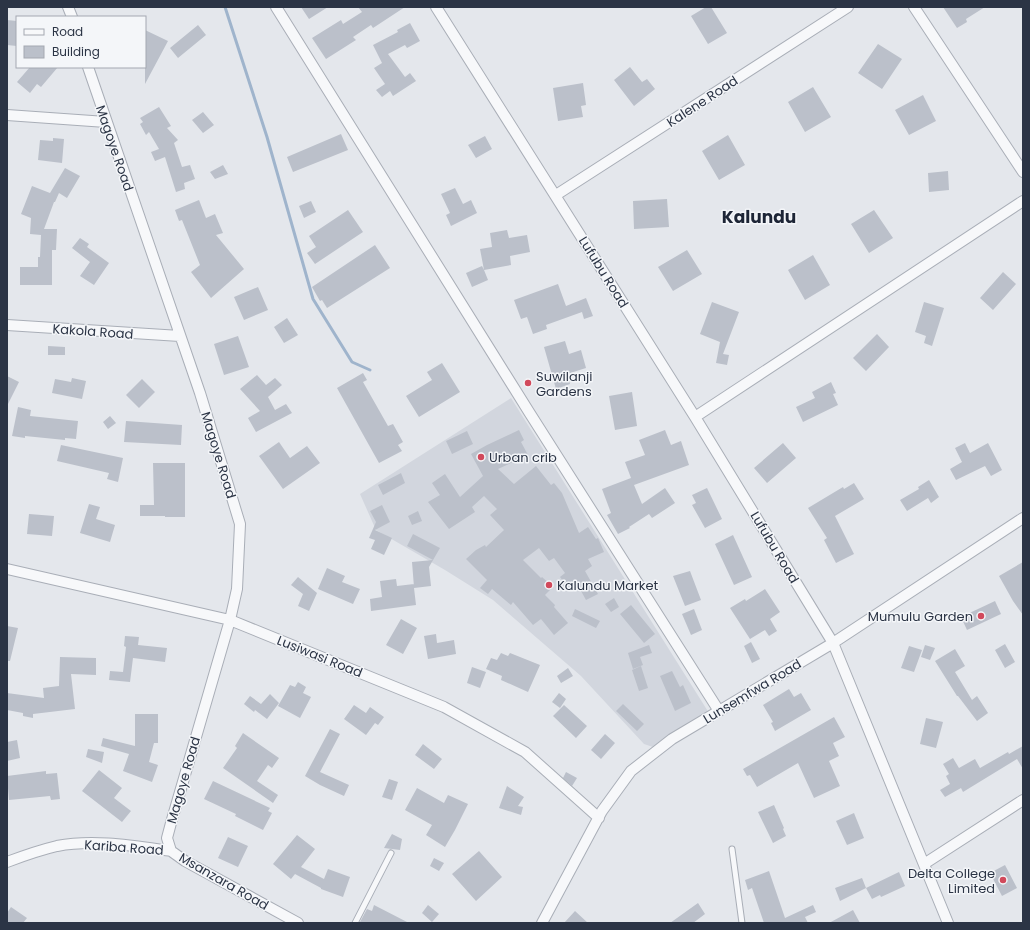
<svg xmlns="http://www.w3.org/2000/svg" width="1030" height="930" viewBox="0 0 1030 930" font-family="Poppins,sans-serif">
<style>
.built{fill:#d2d6de}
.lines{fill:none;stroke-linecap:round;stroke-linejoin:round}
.stream{stroke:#9fb4cc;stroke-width:3}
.building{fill:#bbc0ca}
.lane-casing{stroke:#a9aeb7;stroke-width:7}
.street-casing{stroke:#a9aeb7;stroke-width:12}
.lane{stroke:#f7f8fa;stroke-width:5}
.street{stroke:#f7f8fa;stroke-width:10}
.poi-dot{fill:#d1495b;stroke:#f4f6f9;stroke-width:1.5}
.labels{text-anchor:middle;stroke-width:3;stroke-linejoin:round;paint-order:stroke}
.street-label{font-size:13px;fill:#2b3445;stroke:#f4f6f9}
.poi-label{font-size:13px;fill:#2b3445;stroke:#f4f6f9;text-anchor:start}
.district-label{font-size:17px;font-weight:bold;fill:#1d2536;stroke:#f4f6f9}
</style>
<rect width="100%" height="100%" fill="#e4e7ec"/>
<path class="built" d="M 511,398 L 709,713 L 656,748 L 644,744 L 581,676 L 493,600 L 445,570 L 376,530 L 360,494 Z"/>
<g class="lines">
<path class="stream" d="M 225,7 L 267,137 L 313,299 L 352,362 L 370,370"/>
</g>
<path class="building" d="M 301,7 L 328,7 L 309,19 Z
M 358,7 L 405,7 L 373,28 L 371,25 L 353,37 L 356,40 L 326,59 L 312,38 L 341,20 L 343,24 L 362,12 Z
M 706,7 L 711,7 L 727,33 L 708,44 L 691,16 Z
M 943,7 L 985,7 L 966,19 L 967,22 L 957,28 Z
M 7,20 L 17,21 L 17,46 L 7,45 Z
M 410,23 L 420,41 L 407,48 L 405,45 L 388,54 L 405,77 L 410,73 L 416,81 L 393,96 L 390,91 L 382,97 L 376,90 L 385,84 L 374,68 L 382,63 L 373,45 L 398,32 L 397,30 Z
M 198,25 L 206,35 L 178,58 L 170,48 Z
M 145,30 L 168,41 L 145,84 Z
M 878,44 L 902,59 L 882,89 L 858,73 Z
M 30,67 L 58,67 L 41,87 L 37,84 L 30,93 L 17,82 Z
M 630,67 L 642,82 L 647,79 L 655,89 L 634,106 L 614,80 Z
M 583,83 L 586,105 L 581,106 L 583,117 L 558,121 L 553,88 Z
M 813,87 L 831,117 L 805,132 L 788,102 Z
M 923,95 L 936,121 L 909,135 L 895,110 Z
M 159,107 L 171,126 L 167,128 L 178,140 L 174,143 L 182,167 L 190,165 L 195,179 L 184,183 L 185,189 L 176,192 L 165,157 L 155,161 L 151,152 L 159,149 L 149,132 L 146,135 L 140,124 L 143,122 L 140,118 Z
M 203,112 L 214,125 L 203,133 L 192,120 Z
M 341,134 L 348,150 L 293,172 L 287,157 Z
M 728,135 L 745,165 L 719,180 L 702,151 Z
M 485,136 L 492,149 L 476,158 L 468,145 Z
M 53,138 L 64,139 L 62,163 L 38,160 L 40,140 L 53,141 Z
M 223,165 L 228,174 L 215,179 L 210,172 Z
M 65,168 L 80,176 L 67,198 L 59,193 L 55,202 L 54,202 L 44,229 L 57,229 L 56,250 L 52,250 L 52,285 L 20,285 L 20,267 L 38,267 L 38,257 L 40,257 L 41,235 L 30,234 L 31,218 L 21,214 L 32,186 L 50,193 Z
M 948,171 L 949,190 L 929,192 L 928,173 Z
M 455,188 L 463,204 L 471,200 L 477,213 L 451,226 L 446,215 L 450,213 L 441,194 Z
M 667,199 L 669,227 L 634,229 L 633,201 Z
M 199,200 L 206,218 L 215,214 L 223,233 L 216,235 L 244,269 L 211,298 L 191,272 L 200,265 L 182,220 L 179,221 L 175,210 Z
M 311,201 L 316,212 L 304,218 L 299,206 Z
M 348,210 L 363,232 L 315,264 L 307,253 L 316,247 L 309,236 Z
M 874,210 L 893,238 L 869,253 L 851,224 Z
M 507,230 L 509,238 L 527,235 L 530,252 L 510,256 L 511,265 L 484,270 L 488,280 L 472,287 L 466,273 L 482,266 L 484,270 L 480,249 L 492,247 L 490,233 Z
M 80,238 L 89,244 L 87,247 L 109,263 L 94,285 L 80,276 L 90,262 L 72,248 Z
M 375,245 L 390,268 L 327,308 L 322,300 L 320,301 L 312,287 Z
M 687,250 L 702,274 L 673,291 L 658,267 Z
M 813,255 L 830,285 L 805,300 L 788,270 Z
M 1003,272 L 1016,284 L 993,310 L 980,298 Z
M 558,284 L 566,306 L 586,298 L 593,316 L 584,319 L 582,312 L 546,325 L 547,329 L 533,334 L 527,317 L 521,319 L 514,300 Z
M 258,287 L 268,310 L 244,320 L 234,297 Z
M 712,302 L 739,312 L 723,354 L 729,355 L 727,365 L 716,363 L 720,342 L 700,334 Z
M 924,302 L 944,308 L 932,346 L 924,343 L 926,336 L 915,332 Z
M 287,318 L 298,335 L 284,343 L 274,327 Z
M 877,334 L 889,347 L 866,371 L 853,358 Z
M 238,336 L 249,367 L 224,375 L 214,344 Z
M 565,341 L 569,354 L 581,350 L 586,368 L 567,374 L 570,384 L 556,389 L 544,347 Z
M 48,346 L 65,347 L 65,355 L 48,355 Z
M 442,363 L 460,392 L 419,417 L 406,396 L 432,380 L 427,372 Z
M 363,373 L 367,380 L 363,382 L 388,426 L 393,424 L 403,442 L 398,445 L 402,451 L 379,463 L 337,388 Z
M 257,375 L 266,385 L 275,378 L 282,385 L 268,397 L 275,410 L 286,404 L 292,413 L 256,432 L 248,418 L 260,411 L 240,389 Z
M 7,376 L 19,382 L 7,406 Z
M 72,378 L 86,381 L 82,399 L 52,393 L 55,379 L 71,382 Z
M 142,379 L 155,392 L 139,408 L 126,395 Z
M 831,382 L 836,393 L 833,394 L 838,405 L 803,422 L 796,407 L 815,398 L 812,392 Z
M 632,392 L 637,426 L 615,430 L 609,396 Z
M 18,407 L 31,410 L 30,416 L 78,421 L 76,439 L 65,438 L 65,440 L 25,436 L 25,438 L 12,436 Z
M 110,416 L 116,423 L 108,429 L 103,422 Z
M 126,421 L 182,425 L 181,445 L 124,442 Z
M 519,430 L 524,440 L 521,442 L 528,455 L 498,469 L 514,484 L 536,466 L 551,485 L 554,483 L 562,493 L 579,533 L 588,527 L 596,539 L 598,538 L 604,552 L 588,559 L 592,566 L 585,571 L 598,594 L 586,600 L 575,580 L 567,586 L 560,577 L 565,573 L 554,558 L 549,561 L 539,548 L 523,560 L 541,578 L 542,577 L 553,587 L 545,595 L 555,605 L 554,607 L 568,623 L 554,635 L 541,619 L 533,625 L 513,602 L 511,605 L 492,589 L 488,594 L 480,588 L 487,580 L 466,559 L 476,550 L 485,545 L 486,547 L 504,530 L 490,515 L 497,509 L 484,496 L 472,507 L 475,512 L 449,529 L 428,502 L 440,495 L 432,483 L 445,474 L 460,497 L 483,476 L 471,454 L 487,445 Z
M 665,430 L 671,445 L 681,441 L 689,465 L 634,485 L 642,504 L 665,488 L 675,503 L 652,518 L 649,514 L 629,527 L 630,528 L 618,534 L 607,515 L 611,513 L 602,489 L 631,478 L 625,462 L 645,455 L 639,440 Z
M 467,431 L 473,444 L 452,454 L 446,441 Z
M 279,442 L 290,458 L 307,446 L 320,463 L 283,489 L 259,456 Z
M 783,443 L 796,458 L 767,483 L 754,468 Z
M 965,443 L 970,453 L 988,443 L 1002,470 L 991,476 L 985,466 L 956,480 L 950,469 L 962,462 L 955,448 Z
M 61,445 L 123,458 L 118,482 L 107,479 L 109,473 L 57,461 Z
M 153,463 L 185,463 L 185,517 L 165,517 L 165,516 L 140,516 L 140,505 L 154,505 Z
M 401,473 L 405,483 L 383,495 L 378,485 Z
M 929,480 L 939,497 L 931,503 L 928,498 L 907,511 L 900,500 L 919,489 L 918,487 Z
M 854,483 L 864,499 L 835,516 L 854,554 L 836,563 L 824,540 L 827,538 L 808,508 L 843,487 L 844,489 Z
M 707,488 L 722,519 L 705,528 L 692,505 L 696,503 L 692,495 Z
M 89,504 L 100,507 L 96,519 L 115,525 L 110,542 L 80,533 Z
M 382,505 L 390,522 L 375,530 L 392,538 L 384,555 L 371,549 L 375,540 L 369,538 L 376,522 L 370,511 Z
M 418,511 L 422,521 L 412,525 L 408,516 Z
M 29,514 L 54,516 L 52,536 L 27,534 Z
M 413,534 L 440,548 L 429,567 L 431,586 L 414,588 L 416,605 L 371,611 L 370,599 L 382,597 L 380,581 L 396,579 L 397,586 L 414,584 L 414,587 L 412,562 L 433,560 L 407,546 Z
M 733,535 L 752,577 L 734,585 L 715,544 Z
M 1023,562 L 1023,615 L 1013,601 L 999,576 Z
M 327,568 L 345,576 L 342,582 L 360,589 L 353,604 L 318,589 Z
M 690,571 L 701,600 L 685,606 L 673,576 Z
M 298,577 L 317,593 L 309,611 L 298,606 L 303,594 L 291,585 Z
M 765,589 L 780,612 L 770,619 L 777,631 L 769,636 L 765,630 L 750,639 L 730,608 L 745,599 L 746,601 Z
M 614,598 L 619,607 L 611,612 L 605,604 Z
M 995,601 L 1001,614 L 967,630 L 961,617 Z
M 631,605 L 655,634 L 644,643 L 620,614 Z
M 575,609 L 600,621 L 596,628 L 572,616 Z
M 694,609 L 702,630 L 691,635 L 682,614 Z
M 401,619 L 417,628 L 403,654 L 386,645 Z
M 7,626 L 18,628 L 10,661 L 7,661 Z
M 436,634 L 437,643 L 454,640 L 456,654 L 428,659 L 424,636 Z
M 125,636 L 139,637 L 138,645 L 167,648 L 165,662 L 133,658 L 130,682 L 109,680 L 110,671 L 123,672 L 126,647 L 124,646 Z
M 751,642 L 760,659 L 752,663 L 744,646 Z
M 1005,644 L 1015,662 L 1005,668 L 995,650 Z
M 649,645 L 652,653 L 640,657 L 643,665 L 633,669 L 628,653 Z
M 925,645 L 935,648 L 930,660 L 921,657 Z
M 909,646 L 922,650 L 914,672 L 901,668 Z
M 955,649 L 965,666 L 955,672 L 972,700 L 977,696 L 988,713 L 977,721 L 958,696 L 957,696 L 935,661 Z
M 501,653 L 508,656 L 510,653 L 540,665 L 528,692 L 501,680 L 502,676 L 486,669 L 491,658 L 497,660 Z
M 60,657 L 96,658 L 96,675 L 71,674 L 75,709 L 33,714 L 33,718 L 23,716 L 23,713 L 7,710 L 7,693 L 44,698 L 43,688 L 59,686 Z
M 641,666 L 648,688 L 639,691 L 632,670 Z
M 472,667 L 486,672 L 480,688 L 467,683 Z
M 568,668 L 573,676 L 561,683 L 557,676 Z
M 672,671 L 680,687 L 683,685 L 691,703 L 675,711 L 660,676 Z
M 298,682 L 306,687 L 303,693 L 311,697 L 300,718 L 278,706 L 290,685 L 295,687 Z
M 789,689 L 794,697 L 801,693 L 811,710 L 775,731 L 771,723 L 773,722 L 763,705 Z
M 559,693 L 566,699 L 560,708 L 552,702 Z
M 270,694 L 279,703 L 267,719 L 255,710 L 254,712 L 244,704 L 250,696 L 261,704 Z
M 623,704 L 644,724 L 637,731 L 616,711 Z
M 354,705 L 366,713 L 370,707 L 384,717 L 378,725 L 375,723 L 366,735 L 344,719 Z
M 564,705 L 587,726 L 576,738 L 553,716 Z
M 135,714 L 158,714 L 158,743 L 154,743 L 149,762 L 158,765 L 152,782 L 123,771 L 129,754 L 101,746 L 103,738 L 135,746 Z
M 834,717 L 845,737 L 833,743 L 839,756 L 829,761 L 840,786 L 814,798 L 798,763 L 757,787 L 750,775 L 747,776 L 743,769 Z
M 926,718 L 943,722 L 936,748 L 920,744 Z
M 330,729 L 340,734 L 320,772 L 349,785 L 344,796 L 320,785 L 305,776 Z
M 243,733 L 279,758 L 272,768 L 268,765 L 257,781 L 278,795 L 273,803 L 223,768 L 237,748 L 235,746 Z
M 605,734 L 615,743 L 601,759 L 591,750 Z
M 17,740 L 20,758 L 7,761 L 7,742 Z
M 423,744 L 442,759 L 434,769 L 415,755 Z
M 1023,746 L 1023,769 L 1017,759 L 963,792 L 961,788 L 945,797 L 940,790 L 950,784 L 946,776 L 949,774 L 943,764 L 953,758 L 959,768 L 975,759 L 980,768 L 1008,752 L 1009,754 Z
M 88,749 L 104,752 L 102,763 L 86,757 Z
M 99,770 L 122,788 L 114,798 L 131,811 L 122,822 L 82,791 Z
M 46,771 L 46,774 L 57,773 L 60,799 L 51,800 L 50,796 L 9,800 L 7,776 Z
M 566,772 L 577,778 L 572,786 L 563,778 Z
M 389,779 L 398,782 L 392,800 L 382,797 Z
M 213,781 L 270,808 L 268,811 L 272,813 L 263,830 L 235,816 L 236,814 L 204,799 Z
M 507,786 L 524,797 L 518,806 L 523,807 L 521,815 L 499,808 Z
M 417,788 L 444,803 L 448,795 L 468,804 L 455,830 L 445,847 L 426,835 L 432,825 L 405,810 Z
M 774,805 L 784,828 L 783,829 L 786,836 L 773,843 L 758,812 Z
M 854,813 L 864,838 L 847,845 L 836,821 Z
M 392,834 L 402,839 L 400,850 L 384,848 Z
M 297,835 L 315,849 L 301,867 L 324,879 L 328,869 L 350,877 L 343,897 L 321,889 L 321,888 L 295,874 L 291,879 L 273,864 Z
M 228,837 L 248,846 L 238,867 L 218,858 Z
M 479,851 L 502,877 L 476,901 L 452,874 Z
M 434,858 L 444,863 L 439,871 L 430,866 Z
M 1005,865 L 1017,888 L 1002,896 L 990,873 Z
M 769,871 L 785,918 L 813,905 L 816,912 L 805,917 L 808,923 L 764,923 L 752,888 L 748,890 L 745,880 Z
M 899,872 L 905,886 L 881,897 L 880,895 L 872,899 L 866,888 Z
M 862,878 L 866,888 L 840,901 L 835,888 Z
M 698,903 L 705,914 L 693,923 L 670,923 Z
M 374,905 L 409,923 L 362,923 L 360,922 L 367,909 L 372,911 Z
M 428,905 L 439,914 L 432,922 L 422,913 Z
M 11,907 L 27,918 L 23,923 L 7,923 L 7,913 Z
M 853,910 L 860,923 L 829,923 Z
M 575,911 L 588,923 L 564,923 Z"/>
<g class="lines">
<defs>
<path id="lane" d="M 732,849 L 742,923
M 355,923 L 391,853"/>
<path id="street" d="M 68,7 L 72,17
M 276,7 L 529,412 L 719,711
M 436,7 L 695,417 L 833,643 L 948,923
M 914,7 L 1023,172
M 88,67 L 200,393 L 240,524 L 237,589 L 230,620 L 171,823 L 167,838 L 171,851
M 7,115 L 106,122
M 556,195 L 848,7
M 7,325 L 180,336
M 695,417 L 1023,201
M 7,569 L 230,620 L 444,707 L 525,752 L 599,818
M 171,851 L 185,861 L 298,923
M 7,862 C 23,856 40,850 57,846 C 94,839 134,846 171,851
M 924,864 L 1023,800
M 542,923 L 602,811 L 631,771 L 672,739 L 833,643 L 1023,518"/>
</defs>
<use href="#lane" class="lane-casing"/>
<use href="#street" class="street-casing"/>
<use href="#lane" class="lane"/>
<use href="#street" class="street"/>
</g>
<g class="poi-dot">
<circle cx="528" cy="383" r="4"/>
<circle cx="481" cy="457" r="4"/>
<circle cx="549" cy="585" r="4"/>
<circle cx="981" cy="616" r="4"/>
<circle cx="1003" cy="880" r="4"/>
</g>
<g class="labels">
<g class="street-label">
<text transform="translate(702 101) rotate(-33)" y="5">Kalene Road</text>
<text transform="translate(115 148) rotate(71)" y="5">Magoye Road</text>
<text transform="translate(604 272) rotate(58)" y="5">Lufubu Road</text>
<text transform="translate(93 331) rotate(4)" y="5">Kakola Road</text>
<text transform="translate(219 455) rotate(73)" y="5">Magoye Road</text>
<text transform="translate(775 547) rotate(59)" y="5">Lufubu Road</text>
<text transform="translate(320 656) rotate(22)" y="5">Lusiwasi Road</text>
<text transform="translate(752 691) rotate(-31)" y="5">Lunsemfwa Road</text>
<text transform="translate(183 780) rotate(-74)" y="5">Magoye Road</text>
<text transform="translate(124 847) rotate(4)" y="5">Kariba Road</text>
<text transform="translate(224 881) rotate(30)" y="5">Msanzara Road</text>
</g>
<g class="poi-label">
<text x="536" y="381">Suwilanji<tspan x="536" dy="15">Gardens</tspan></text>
<text x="489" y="462">Urban crib</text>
<text x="557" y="590">Kalundu Market</text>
<text x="973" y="621" text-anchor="end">Mumulu Garden</text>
<text x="995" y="878" text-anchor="end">Delta College<tspan x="995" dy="15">Limited</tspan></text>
</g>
<g class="district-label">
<text x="759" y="223">Kalundu</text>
</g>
</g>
<rect width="1030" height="930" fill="none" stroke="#2b3445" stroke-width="16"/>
<rect x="16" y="16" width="130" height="52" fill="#f4f6f9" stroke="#a4a8b1"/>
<rect x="24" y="29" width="20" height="6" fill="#f7f8fa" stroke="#a4a8b1"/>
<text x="52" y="36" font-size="12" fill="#2b3445">Road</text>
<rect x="24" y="46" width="20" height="12" fill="#bbc0ca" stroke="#a4a8b1"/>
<text x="52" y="56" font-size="12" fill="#2b3445">Building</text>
</svg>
